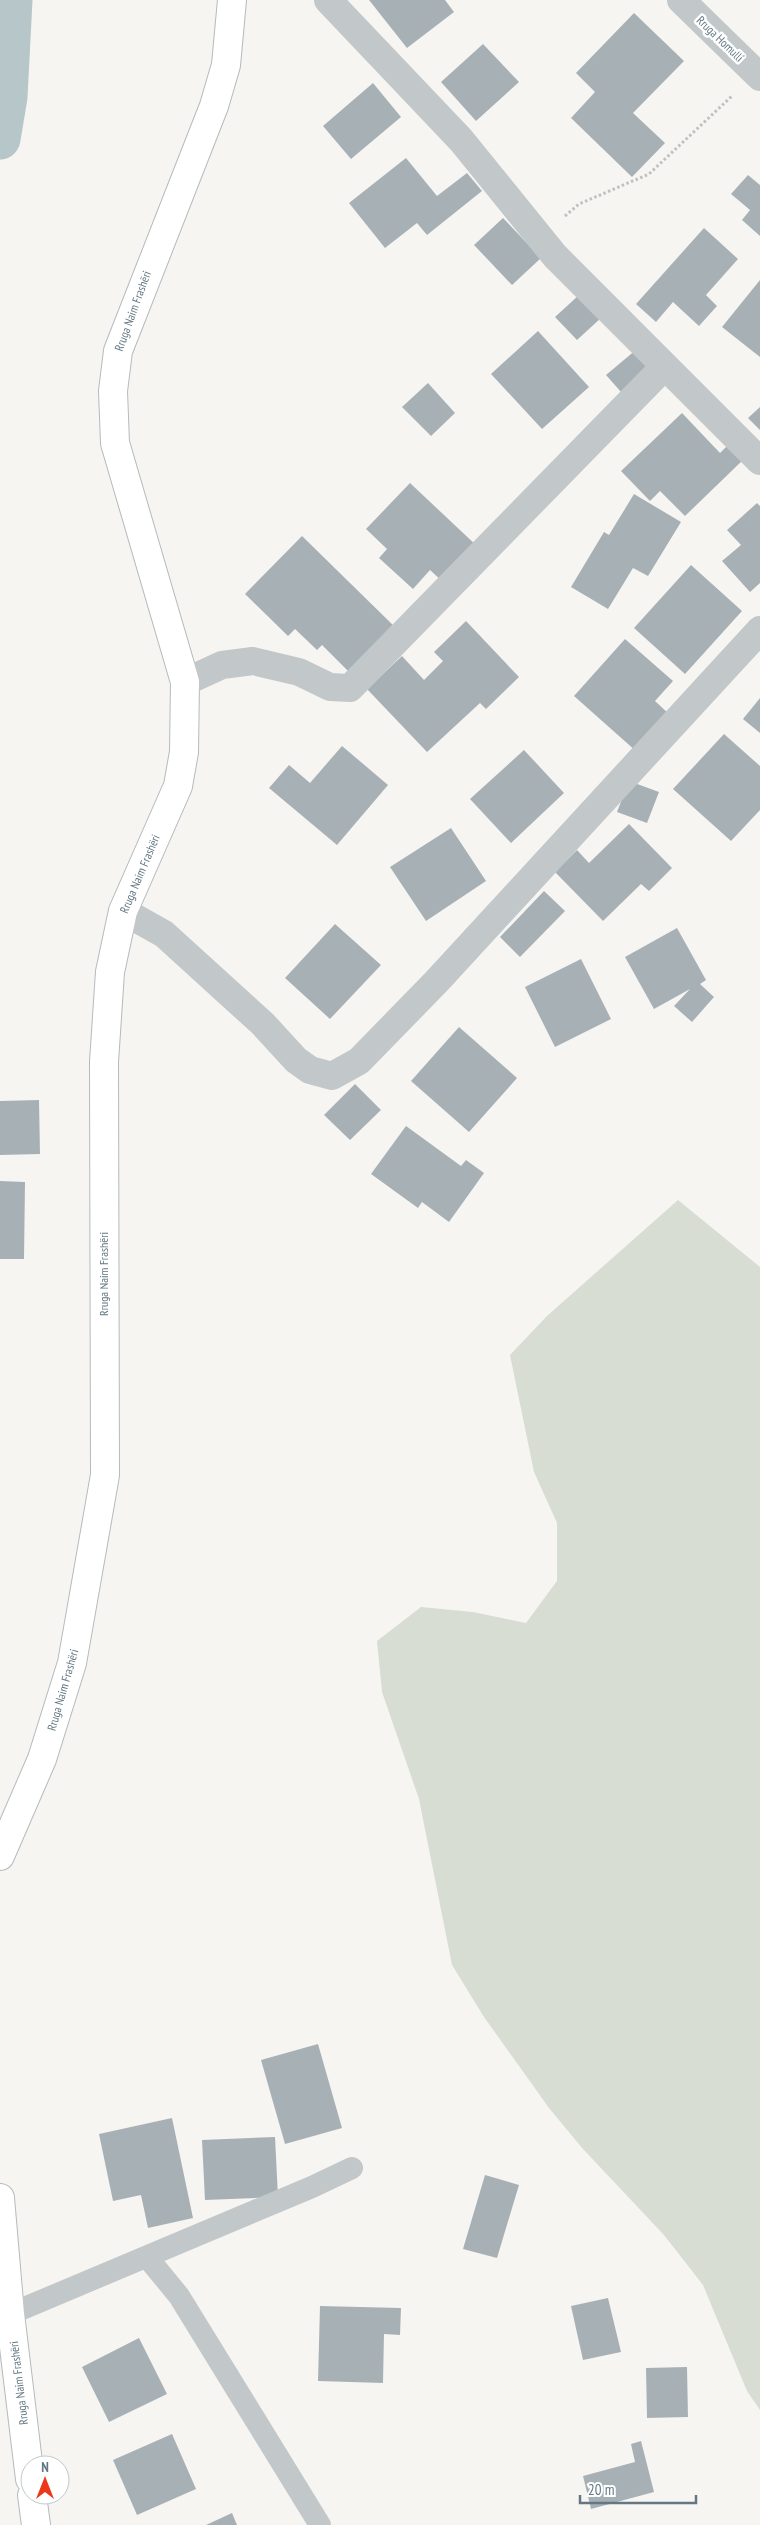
<svg xmlns="http://www.w3.org/2000/svg" width="760" height="2525" viewBox="0 0 760 2525" font-family="'PT Sans Narrow',sans-serif">
<style>
.green{fill:#d7ddd2}
.lines{fill:none;stroke-linecap:round;stroke-linejoin:round}
.canal{stroke:#b7c6c8;stroke-width:41}
.building{fill:#a7b1b5}
.secondary-casing{stroke:#b4babe;stroke-width:30}
.path{stroke:#bec0c2;stroke-width:3;stroke-dasharray:2.5 2.5;stroke-linecap:butt}
.lane{stroke:#c2c7c9;stroke-width:22}
.street{stroke:#c2c7c9;stroke-width:28}
.secondary{stroke:#fff;stroke-width:28}
.labels{text-anchor:middle;stroke-width:5;stroke-linejoin:round;paint-order:stroke}
.street-label{font-size:12px;fill:#637884;stroke:#fff}
</style>
<rect width="100%" height="100%" fill="#f6f5f1"/>
<path class="green" d="M 678,1200 L 760,1267 L 760,2410 L 747,2391 L 703,2285 L 664,2235 L 583,2149 L 549,2108 L 484,2017 L 452,1965 L 419,1799 L 382,1692 L 377,1641 L 421,1607 L 473,1612 L 526,1623 L 557,1581 L 557,1523 L 534,1472 L 510,1355 L 547,1316 Z"/>
<g class="lines">
<path class="canal" d="M 0,139 L 7,97 L 12,0"/>
</g>
<path class="building" d="M 369,0 L 445,0 L 454,12 L 407,48 Z
M 634,13 L 684,61 L 633,113 L 665,143 L 632,177 L 571,118 L 595,92 L 576,73 Z
M 483,44 L 519,82 L 476,121 L 441,82 Z
M 373,83 L 401,117 L 351,159 L 323,126 Z
M 406,158 L 437,196 L 467,173 L 482,191 L 427,235 L 417,223 L 385,248 L 349,203 Z
M 748,175 L 760,185 L 760,236 L 742,220 L 750,210 L 731,194 Z
M 503,218 L 541,258 L 512,285 L 474,245 Z
M 704,228 L 738,259 L 706,295 L 717,306 L 699,326 L 673,302 L 656,322 L 636,304 Z
M 760,280 L 760,357 L 722,327 Z
M 579,295 L 601,318 L 577,340 L 555,317 Z
M 538,331 L 589,387 L 542,429 L 491,374 Z
M 637,349 L 652,367 L 621,392 L 606,375 Z
M 428,383 L 455,413 L 431,436 L 402,407 Z
M 760,407 L 760,430 L 748,418 Z
M 682,413 L 720,453 L 730,443 L 745,458 L 685,516 L 660,491 L 650,501 L 621,471 Z
M 410,483 L 478,547 L 444,583 L 430,570 L 413,589 L 379,558 L 387,549 L 366,529 Z
M 634,494 L 681,522 L 648,576 L 633,568 L 608,609 L 571,587 L 604,532 L 609,535 Z
M 757,503 L 760,506 L 760,583 L 750,592 L 722,561 L 741,545 L 727,530 Z
M 302,536 L 398,630 L 353,676 L 322,645 L 317,650 L 295,629 L 288,636 L 245,594 Z
M 691,565 L 742,611 L 685,674 L 634,628 Z
M 466,621 L 519,677 L 486,709 L 480,703 L 427,752 L 367,689 L 402,656 L 424,680 L 443,661 L 434,652 Z
M 625,639 L 673,681 L 655,701 L 670,715 L 637,752 L 574,696 Z
M 760,698 L 760,733 L 743,719 Z
M 724,734 L 760,766 L 760,810 L 731,841 L 673,789 Z
M 342,746 L 388,785 L 337,845 L 269,788 L 289,765 L 310,783 Z
M 524,750 L 564,793 L 511,843 L 470,799 Z
M 629,781 L 659,792 L 647,823 L 617,812 Z
M 629,824 L 672,868 L 649,891 L 641,884 L 603,921 L 555,872 L 577,850 L 589,863 Z
M 451,828 L 486,881 L 426,921 L 390,867 Z
M 544,891 L 565,911 L 520,957 L 500,937 Z
M 335,924 L 381,965 L 330,1019 L 285,978 Z
M 677,928 L 706,980 L 700,984 L 714,997 L 692,1022 L 674,1006 L 690,989 L 654,1009 L 625,957 Z
M 581,959 L 611,1019 L 555,1047 L 525,987 Z
M 459,1027 L 517,1078 L 469,1132 L 411,1081 Z
M 355,1084 L 381,1110 L 350,1140 L 324,1115 Z
M 39,1100 L 40,1154 L 0,1155 L 0,1101 Z
M 406,1126 L 461,1166 L 466,1160 L 484,1173 L 449,1222 L 422,1202 L 418,1208 L 371,1174 Z
M 0,1181 L 25,1182 L 24,1259 L 0,1259 Z
M 318,2044 L 342,2128 L 285,2144 L 261,2060 Z
M 172,2118 L 193,2218 L 148,2228 L 141,2195 L 113,2201 L 99,2134 Z
M 275,2137 L 278,2197 L 205,2200 L 202,2140 Z
M 485,2175 L 519,2185 L 497,2258 L 463,2249 Z
M 608,2298 L 621,2352 L 583,2360 L 571,2306 Z
M 320,2306 L 401,2308 L 400,2335 L 384,2334 L 383,2383 L 318,2381 Z
M 139,2338 L 167,2394 L 109,2422 L 82,2367 Z
M 687,2367 L 688,2417 L 647,2418 L 646,2368 Z
M 172,2434 L 196,2489 L 137,2515 L 113,2460 Z
M 641,2441 L 654,2492 L 591,2509 L 583,2476 L 635,2462 L 631,2444 Z
M 232,2513 L 237,2525 L 206,2525 Z"/>
<g class="lines">
<defs>
<path id="secondary" d="M 0,1856 L 42,1759 L 72,1663 L 105,1475 L 104,1062 L 110,972 L 123,911 L 178,786 L 184,752 L 185,682 L 115,443 L 113,391 L 118,351 L 214,106 L 226,65 L 232,0
M 0,2198 L 10,2314 L 30,2479
M 32,2495 L 36,2525"/>
</defs>
<use href="#secondary" class="secondary-casing"/>
<path class="path" d="M 565,216 L 579,204 L 649,174 L 732,96"/>
<path class="lane" d="M 147,2257 L 179,2296 L 320,2525
M 10,2314 L 312,2187 L 352,2168"/>
<path class="street" d="M 328,0 L 461,140 L 555,256 L 760,461
M 681,0 L 760,77
M 185,682 L 222,665 L 253,661 L 299,672 L 330,687 L 350,688 L 665,366
M 123,911 L 164,934 L 263,1024 L 296,1060 L 310,1070 L 332,1076 L 359,1061 L 437,981 L 760,630"/>
<use href="#secondary" class="secondary"/>
</g>
<g class="labels">
<g class="street-label">
<text transform="translate(720 39) rotate(44)" y="4">Rruga Homulli</text>
<text transform="translate(133 311) rotate(-70)" y="4">Rruga Naim Frashëri</text>
<text transform="translate(140 874) rotate(-67)" y="4">Rruga Naim Frashëri</text>
<text transform="translate(104 1274) rotate(-90)" y="4">Rruga Naim Frashëri</text>
<text transform="translate(63 1690) rotate(-74)" y="4">Rruga Naim Frashëri</text>
<text transform="translate(19 2383) rotate(-97)" y="4">Rruga Naim Frashëri</text>
</g>
</g>
<g transform="translate(45 2480)"><circle r="24" fill="#ffffff" stroke="#c1c9ce"/>
<path d="M0-4L9 19L0 12L-9 19Z" fill="#ec371b"/>
<text y="-8" font-size="14" font-weight="bold" text-anchor="middle" fill="#637884">N</text>
</g>
<path d="M580 2495v8h116v-8" fill="none" stroke="#637884" stroke-width="2.5"/>
<text x="588" y="2495" font-size="15" fill="#637884" stroke="#ffffff" stroke-width="4" paint-order="stroke">20 m</text>
</svg>
